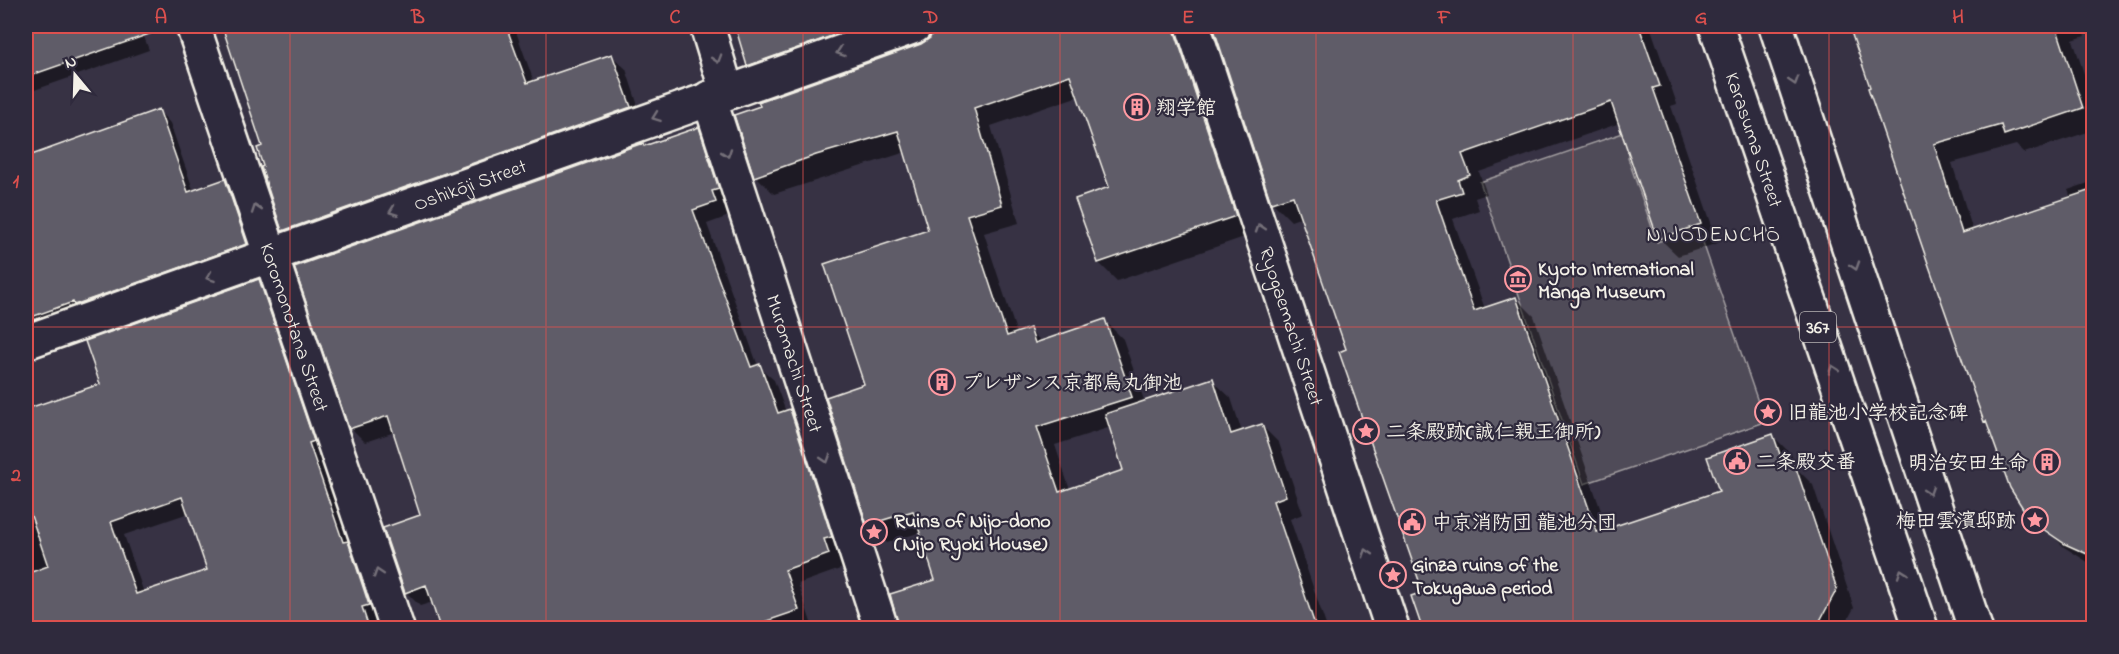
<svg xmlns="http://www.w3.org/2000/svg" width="2119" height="654" viewBox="0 0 2119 654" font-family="'Indie Flower','Klee One',sans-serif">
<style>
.green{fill:#504b59;stroke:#a29ea0;stroke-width:1.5}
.shadow{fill:#0007;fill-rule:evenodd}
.building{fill:#5f5c67;stroke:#f4f1e8;stroke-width:1.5;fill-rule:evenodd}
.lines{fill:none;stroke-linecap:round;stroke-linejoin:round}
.minor-casing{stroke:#f4f1e8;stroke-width:38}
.highway-casing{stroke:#f4f1e8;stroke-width:38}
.minor{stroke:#2f2a3d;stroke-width:33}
.highway{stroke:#2f2a3d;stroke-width:33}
.oneway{stroke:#747079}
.grid{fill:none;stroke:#dc504e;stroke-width:1.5;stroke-opacity:0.55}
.labels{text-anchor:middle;stroke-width:4.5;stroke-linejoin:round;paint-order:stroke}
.shield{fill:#2f2a3d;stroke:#b9b5b5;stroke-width:1.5}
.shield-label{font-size:18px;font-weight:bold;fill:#f4f1e8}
.poi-label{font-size:20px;font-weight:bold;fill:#f4f1e8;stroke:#2f2a3d;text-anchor:start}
.street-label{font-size:20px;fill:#f4f1e8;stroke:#2f2a3d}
.neighbourhood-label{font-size:21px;letter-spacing:1.5px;fill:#f4f1e8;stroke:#2f2a3d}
.neatline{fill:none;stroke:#dc504e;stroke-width:2}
.grid-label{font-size:20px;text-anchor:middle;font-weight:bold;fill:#dc504e}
</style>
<rect width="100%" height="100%" fill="#373244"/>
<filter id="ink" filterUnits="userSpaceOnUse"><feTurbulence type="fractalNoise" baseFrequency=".0167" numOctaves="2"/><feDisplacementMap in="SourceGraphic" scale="12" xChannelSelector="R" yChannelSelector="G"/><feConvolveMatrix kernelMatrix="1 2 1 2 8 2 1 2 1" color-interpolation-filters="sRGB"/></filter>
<g filter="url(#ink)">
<path class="green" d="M 1626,132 L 1635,156 L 1628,158 L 1657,242 L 1698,228 L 1765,422 L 1584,484 L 1480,182 Z"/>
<path class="shadow" d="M 26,26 L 140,26 L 149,50 L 26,93 Z
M 224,26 L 514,26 L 534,82 L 612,56 L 626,69 L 643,121 L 297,244 L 284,230 L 265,167 L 264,147 Z
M 738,26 L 933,26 L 767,83 L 749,65 Z
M 935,26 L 1210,26 L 1253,234 L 1117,281 L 1099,263 L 1111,188 L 1079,96 L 991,126 L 1019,223 L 984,233 L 1017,334 L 1029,330 L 1042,342 L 1105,321 L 1123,339 L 1145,403 L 1212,380 L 1231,398 L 1242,432 L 1261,425 L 1279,443 L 1303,514 L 1290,519 L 1327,628 L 932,628 L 917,587 L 937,581 L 921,532 L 887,543 L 869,525 L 828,398 L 866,385 L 930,231 L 906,152 L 774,194 L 756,176 L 931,39 ZM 1111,427 L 1125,471 L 1070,490 L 1055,445 Z
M 1214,26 L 1650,26 L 1677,104 L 1671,106 L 1718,243 L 1678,256 L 1659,238 L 1620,123 L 1479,172 L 1487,194 L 1475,198 L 1479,210 L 1453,219 L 1485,309 L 1516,298 L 1534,316 L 1608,531 L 1721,492 L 1773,436 L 1791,454 L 1796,468 L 1813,485 L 1854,608 L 1843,628 L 1424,628 L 1413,597 L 1425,593 L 1348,350 L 1302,217 L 1291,221 L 1273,203 Z
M 1850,26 L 2081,26 L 2085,36 L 2073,40 L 2094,104 L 2094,130 L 2024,153 L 2016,145 L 1952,163 L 1973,231 L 2071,198 L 2068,190 L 2094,181 L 2094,566 L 2064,547 L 2026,509 L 1990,426 L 1985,421 Z
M 159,111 L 170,123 L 194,192 L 225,181 L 237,193 L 258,255 L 26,335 L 26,157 Z
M 698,129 L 713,143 L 732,203 L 725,205 L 729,216 L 707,224 L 758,366 L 774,380 L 786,412 L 790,411 L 804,425 L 845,551 L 837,553 L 843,568 L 798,584 L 813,628 L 442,628 L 433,602 L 420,606 L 406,592 L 422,516 L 395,432 L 365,442 L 351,428 L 643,144 L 646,147 Z
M 259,281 L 272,294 L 326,454 L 321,456 L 353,548 L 382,618 L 374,621 L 377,628 L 26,628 L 26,411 L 102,385 ZM 189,513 L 209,571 L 144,593 L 124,535 Z"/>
<path class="building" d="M 26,26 L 157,26 L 158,31 L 26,77 Z
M 222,26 L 506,26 L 527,83 L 612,54 L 631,107 L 282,231 L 261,167 L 263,166 L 257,148 L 262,146 Z
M 735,26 L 860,26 L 747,66 Z
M 933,26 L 1175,26 L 1175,32 L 1236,216 L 1098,263 L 1075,199 L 1109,187 L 1070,75 L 974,108 L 1002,205 L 967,215 L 1007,336 L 1030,328 L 1035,343 L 1105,319 L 1132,397 L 1037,427 L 1059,492 L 1123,470 L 1105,414 L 1213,378 L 1231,434 L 1262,424 L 1286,496 L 1273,501 L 1316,628 L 899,628 L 890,594 L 935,580 L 913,511 L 867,525 L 826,397 L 864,384 L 824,264 L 928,230 L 898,131 L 816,155 L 754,177 L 734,115 L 760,106 L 758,102 L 921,44 L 930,38 Z
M 1213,26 L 1639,26 L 1660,86 L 1653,88 L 1701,224 L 1658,239 L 1611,102 L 1462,154 L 1470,175 L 1458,180 L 1462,192 L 1436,200 L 1474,311 L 1516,297 L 1597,532 L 1719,491 L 1707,457 L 1773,434 L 1785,469 L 1795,465 L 1837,589 L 1816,628 L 1422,628 L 1411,596 L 1423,592 L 1339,352 L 1346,349 L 1293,196 L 1271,203 Z
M 1849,26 L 2056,26 L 2083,108 L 2004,135 L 2001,125 L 1934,144 L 1962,233 L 2094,189 L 2094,557 L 2065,544 L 2043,529 L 2024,510 L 2010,488 L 1986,421 L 1984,422 L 1923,249 L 1868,88 L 1870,87 Z
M 159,109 L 188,192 L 225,179 L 247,244 L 74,305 L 73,302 L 26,319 L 26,157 Z
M 699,127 L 719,189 L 712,191 L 716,202 L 693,210 L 751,367 L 760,364 L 778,413 L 790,409 L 832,537 L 824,539 L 829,554 L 785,570 L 799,610 L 746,628 L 440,628 L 426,585 L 405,593 L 383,528 L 420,515 L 388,416 L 349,429 L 294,267 L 643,143 L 644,146 Z
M 259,279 L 314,441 L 309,443 L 343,542 L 348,541 L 369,605 L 362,607 L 369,628 L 26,628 L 26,574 L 48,566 L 26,501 L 26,409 L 100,384 L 85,341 ZM 182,497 L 207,570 L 136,594 L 111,522 Z"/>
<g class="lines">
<defs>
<g id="minor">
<path id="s1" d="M 193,26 L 397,628"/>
<path d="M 707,26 L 727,92"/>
<path id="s2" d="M 1193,26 L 1392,628"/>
<path id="s3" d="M 709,98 L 881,628"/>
<path id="s4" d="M 26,342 L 915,26"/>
</g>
<g id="highway">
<path id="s5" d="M 1716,26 L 1921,628"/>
<path d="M 1776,26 L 1975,628"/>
</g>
</defs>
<use href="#minor" class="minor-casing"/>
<use href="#highway" class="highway-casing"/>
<use href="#minor" class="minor"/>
<use href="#highway" class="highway"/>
</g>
<defs><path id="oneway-chevron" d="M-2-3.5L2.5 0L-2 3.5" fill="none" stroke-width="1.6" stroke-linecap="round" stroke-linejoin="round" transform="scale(1.5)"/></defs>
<g class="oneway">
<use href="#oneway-chevron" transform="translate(840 52) rotate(161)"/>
<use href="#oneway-chevron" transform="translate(717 59) rotate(73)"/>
<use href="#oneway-chevron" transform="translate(1794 81) rotate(72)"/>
<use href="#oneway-chevron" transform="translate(656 117) rotate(160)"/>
<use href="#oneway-chevron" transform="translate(727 153) rotate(71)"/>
<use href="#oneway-chevron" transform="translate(256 209) rotate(-109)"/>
<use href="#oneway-chevron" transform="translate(393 211) rotate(160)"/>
<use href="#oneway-chevron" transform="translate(1260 228) rotate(-108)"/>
<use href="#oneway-chevron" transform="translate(1855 266) rotate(72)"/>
<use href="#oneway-chevron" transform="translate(210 277) rotate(160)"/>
<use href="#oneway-chevron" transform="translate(1833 369) rotate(-109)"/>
<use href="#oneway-chevron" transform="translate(826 459) rotate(72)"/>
<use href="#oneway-chevron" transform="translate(1929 491) rotate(72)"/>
<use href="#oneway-chevron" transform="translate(1367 553) rotate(-108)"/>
<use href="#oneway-chevron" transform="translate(378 573) rotate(-108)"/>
<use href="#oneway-chevron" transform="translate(1902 573) rotate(-109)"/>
</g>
</g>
<path class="grid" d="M 290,26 L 290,628M 546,26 L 546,628M 803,26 L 803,628M 1060,26 L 1060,628M 1316,26 L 1316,628M 1573,26 L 1573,628M 1829,26 L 1829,628M 26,327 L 2094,327"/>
<defs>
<symbol id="building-ring" viewBox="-11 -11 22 22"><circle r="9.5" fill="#2f2a3d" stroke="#ff9aa2" stroke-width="1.5"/><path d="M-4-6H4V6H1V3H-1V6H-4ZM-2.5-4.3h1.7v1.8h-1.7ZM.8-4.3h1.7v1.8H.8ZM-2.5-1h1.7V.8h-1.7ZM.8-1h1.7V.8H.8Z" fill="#ff9aa2"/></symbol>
<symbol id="museum-ring" viewBox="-11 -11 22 22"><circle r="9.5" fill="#2f2a3d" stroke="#ff9aa2" stroke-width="1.5"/><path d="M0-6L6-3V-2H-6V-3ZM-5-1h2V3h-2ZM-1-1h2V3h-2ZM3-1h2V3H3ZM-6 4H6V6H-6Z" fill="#ff9aa2"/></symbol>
<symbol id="sight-ring" viewBox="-11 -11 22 22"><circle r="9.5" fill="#2f2a3d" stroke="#ff9aa2" stroke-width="1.5"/><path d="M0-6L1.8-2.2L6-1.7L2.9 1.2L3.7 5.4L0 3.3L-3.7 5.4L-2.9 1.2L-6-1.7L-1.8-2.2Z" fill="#ff9aa2"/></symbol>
<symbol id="civic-ring" viewBox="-11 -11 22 22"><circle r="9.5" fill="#2f2a3d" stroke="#ff9aa2" stroke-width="1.5"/><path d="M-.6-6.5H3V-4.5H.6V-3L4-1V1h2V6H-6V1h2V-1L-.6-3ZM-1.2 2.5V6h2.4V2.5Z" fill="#ff9aa2"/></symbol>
</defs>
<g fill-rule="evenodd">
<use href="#building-ring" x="1122" y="92" width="30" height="30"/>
<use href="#museum-ring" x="1503" y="264" width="30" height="30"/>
<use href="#building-ring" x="927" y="367" width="30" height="30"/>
<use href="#sight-ring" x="1753" y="397" width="30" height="30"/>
<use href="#sight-ring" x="1351" y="416" width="30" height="30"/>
<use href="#civic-ring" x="1722" y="446" width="30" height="30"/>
<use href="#building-ring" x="2032" y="447" width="30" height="30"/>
<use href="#sight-ring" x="2020" y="505" width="30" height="30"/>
<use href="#civic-ring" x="1397" y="507" width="30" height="30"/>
<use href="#sight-ring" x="859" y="517" width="30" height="30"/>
<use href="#sight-ring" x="1378" y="560" width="30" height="30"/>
</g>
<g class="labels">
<rect class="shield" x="1800" y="312" width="36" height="30" rx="4.5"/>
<g class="shield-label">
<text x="1818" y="333">367</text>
</g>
<g class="poi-label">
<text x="1156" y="114">翔学館</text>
<text x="1538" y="275">Kyoto International<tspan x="1538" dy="23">Manga Museum</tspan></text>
<text x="962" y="389">プレザンス京都烏丸御池</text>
<text x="1788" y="419">旧龍池小学校記念碑</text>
<text x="1386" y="438">二条殿跡(誠仁親王御所)</text>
<text x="1756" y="468">二条殿交番</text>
<text x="2028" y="469" text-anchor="end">明治安田生命</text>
<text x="894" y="527">Ruins of Nijo-dono<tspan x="894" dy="23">(Nijo Ryoki House)</tspan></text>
<text x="2016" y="527" text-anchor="end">梅田雲濱邸跡</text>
<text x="1432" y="529">中京消防団 龍池分団</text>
<text x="1412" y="571">Ginza ruins of the<tspan x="1412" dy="23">Tokugawa period</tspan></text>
</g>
<g class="street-label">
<text dy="7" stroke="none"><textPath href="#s5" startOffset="120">Karasuma Street</textPath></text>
<text dy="7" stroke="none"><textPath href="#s4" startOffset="471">Oshikōji Street</textPath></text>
<text dy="7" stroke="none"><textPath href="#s1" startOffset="318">Koromonotana Street</textPath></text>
<text dy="7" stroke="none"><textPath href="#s2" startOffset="316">Ryogaemachi Street</textPath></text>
<text dy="7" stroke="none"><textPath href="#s3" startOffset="279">Muromachi Street</textPath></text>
</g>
<g class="neighbourhood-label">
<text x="1714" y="241">NIJODENCHŌ</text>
</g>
</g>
<rect width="2119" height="654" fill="none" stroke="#2f2a3d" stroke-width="66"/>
<g transform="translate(75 75) rotate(341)" stroke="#2f2a3d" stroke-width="4.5" paint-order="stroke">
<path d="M0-4.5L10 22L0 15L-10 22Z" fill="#f4f1e8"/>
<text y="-9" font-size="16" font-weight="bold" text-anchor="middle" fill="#f4f1e8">N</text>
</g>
<rect x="33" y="33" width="2053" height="588" class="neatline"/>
<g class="grid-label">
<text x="161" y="23">A</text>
<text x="418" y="23">B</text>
<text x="675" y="23">C</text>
<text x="931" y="23">D</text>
<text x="1188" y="23">E</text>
<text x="1444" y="23">F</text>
<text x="1701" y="23">G</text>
<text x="1958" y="23">H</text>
<text x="16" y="187">1</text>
<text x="16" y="481">2</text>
</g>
</svg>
